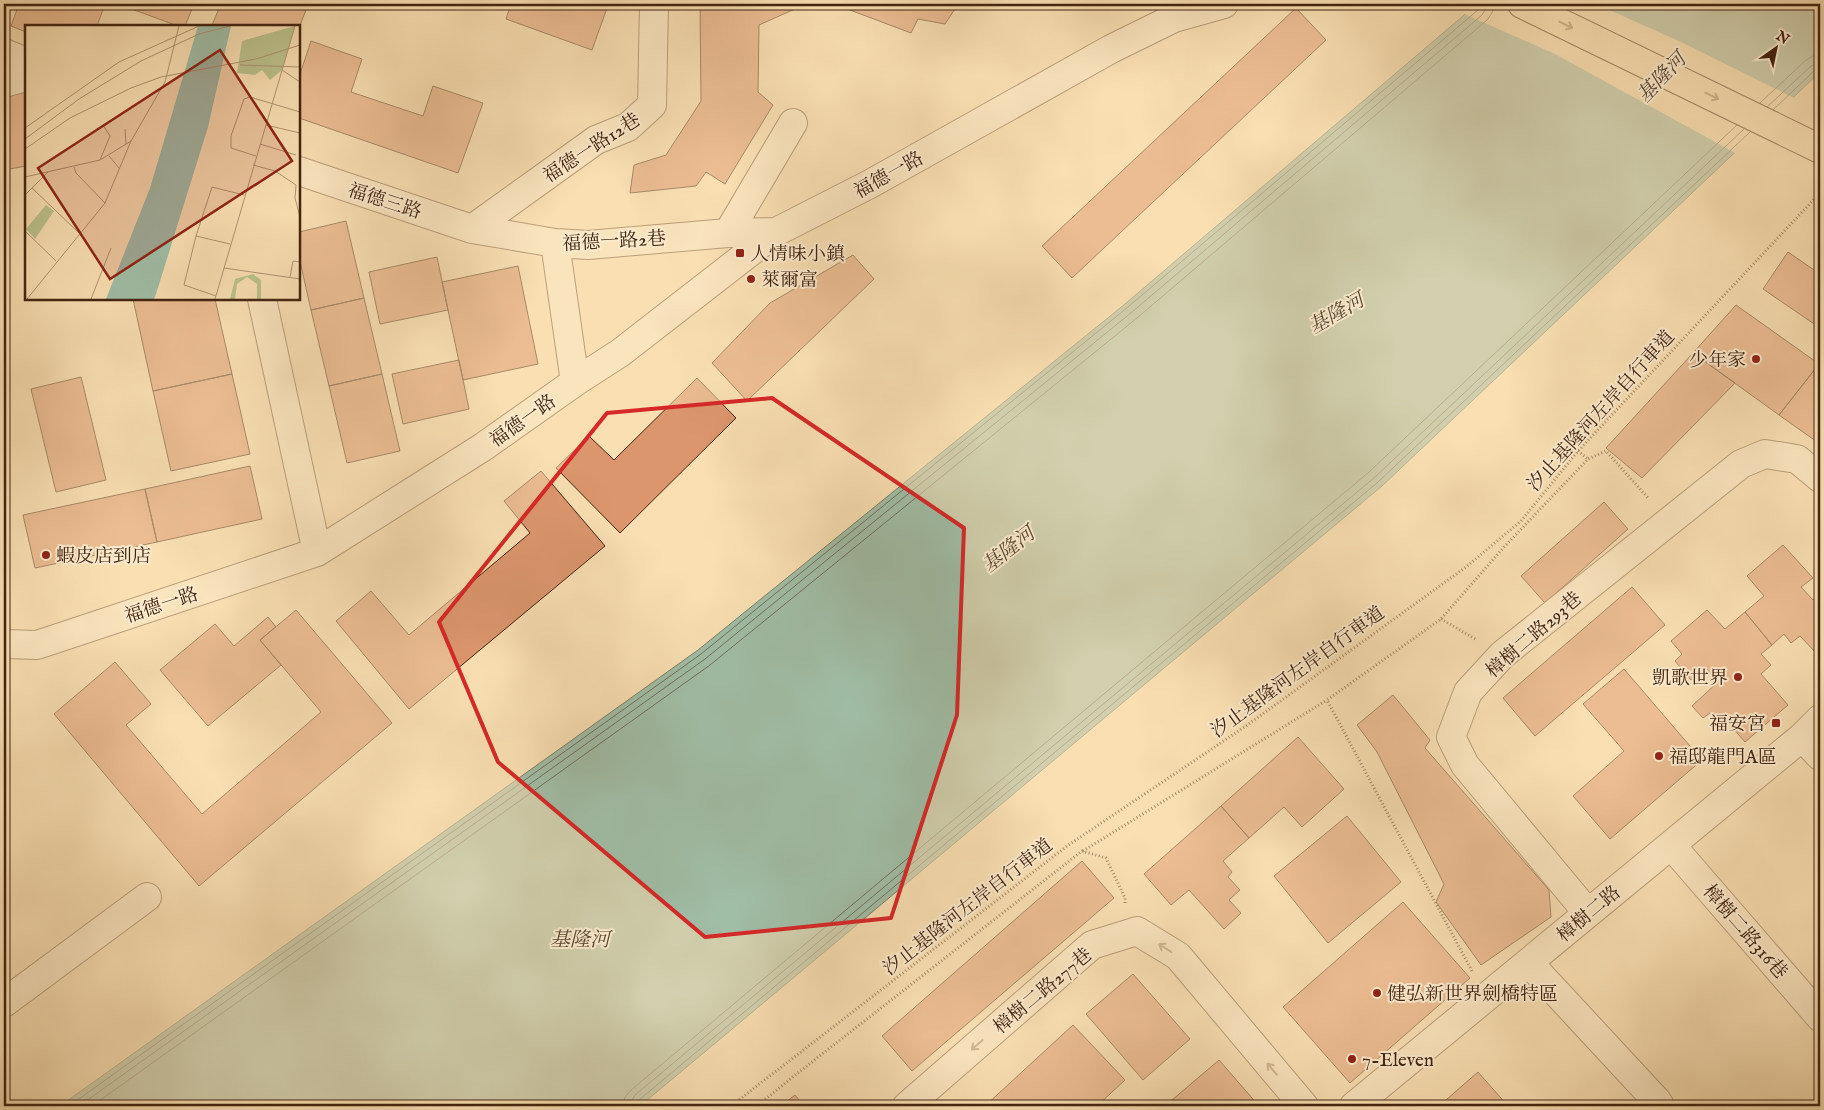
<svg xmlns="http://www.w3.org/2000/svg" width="1824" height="1110" viewBox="0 0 1824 1110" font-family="'IM FELL English','Noto Serif TC',serif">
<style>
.water{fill:#a0bda6;stroke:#7b806a}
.pier{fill:#f9dfb2}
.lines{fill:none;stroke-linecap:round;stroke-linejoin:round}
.shore{stroke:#72705b;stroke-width:1}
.building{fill:#dc966d;stroke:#432410}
.minor-casing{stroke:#705338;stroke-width:30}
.highway-casing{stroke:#432410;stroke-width:30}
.path{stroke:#432410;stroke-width:3;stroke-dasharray:1 2.5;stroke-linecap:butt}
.minor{stroke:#fbeacd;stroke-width:28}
.highway{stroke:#f9dfb2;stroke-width:28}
.oneway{stroke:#9e8261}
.oneway2{stroke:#9f876e}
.marked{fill:none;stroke:#d62828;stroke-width:4;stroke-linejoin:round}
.poi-dot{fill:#8f2418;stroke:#fbeacd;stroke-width:2}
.labels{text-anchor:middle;stroke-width:4;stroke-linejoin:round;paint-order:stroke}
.street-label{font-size:19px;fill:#432410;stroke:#fbeacd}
.poi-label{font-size:19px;fill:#432410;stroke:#fbeacd;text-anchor:start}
.water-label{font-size:20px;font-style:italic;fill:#5a4a36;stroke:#fbeacd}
.inset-road{fill:none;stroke:#b09471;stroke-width:1}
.view{fill:#8f2418;fill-opacity:0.15;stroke:#8f2418;stroke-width:2.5}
.inset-edge{fill:none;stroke:#432410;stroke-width:2.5}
</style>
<rect width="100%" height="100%" fill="#f9dfb2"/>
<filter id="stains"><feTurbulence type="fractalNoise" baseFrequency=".004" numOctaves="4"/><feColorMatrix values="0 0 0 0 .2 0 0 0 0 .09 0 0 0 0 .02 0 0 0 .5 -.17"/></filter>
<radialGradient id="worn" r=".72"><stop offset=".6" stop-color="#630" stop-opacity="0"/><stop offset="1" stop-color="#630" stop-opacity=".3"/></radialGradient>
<path class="water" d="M 1477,4 L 1820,4 L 1820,72 L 1382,486 L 640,1106 L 60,1106 L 698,650 L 1125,304 Z"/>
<path class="pier" d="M 1473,4 L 1596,4 L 1681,42 L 1796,99 L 1737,154 L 1555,54 L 1462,13 Z"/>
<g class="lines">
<path class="shore" d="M 1760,103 L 1806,60 L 1813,56 L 1820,55
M 1767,107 L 1811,66 L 1820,63
M 1773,110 L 1815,70 L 1820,69
M 69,1106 L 701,654 L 1128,307 L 1478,10 L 1480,4
M 79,1106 L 705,659 L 1132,312 L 1482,15 L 1485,10 L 1486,4
M 92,1106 L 710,665 L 1137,318 L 1487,20 L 1492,13 L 1494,4
M 623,1106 L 625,1097 L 631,1090 L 1369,472 L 1737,125
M 631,1106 L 632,1100 L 635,1095 L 1374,478 L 1744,129
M 637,1106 L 639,1100 L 1378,482 L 1750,132"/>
</g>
<path class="building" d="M 19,4 L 105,4 L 97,26 L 26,26 L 26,32 L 11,26 Z
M 118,4 L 194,4 L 185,26 L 178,26 Z
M 221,4 L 285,4 L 306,10 L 299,28 L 299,26 L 214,26 L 212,25 Z
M 511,4 L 594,4 L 607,8 L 592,50 L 506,19 Z
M 700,4 L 806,4 L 759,25 L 758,92 L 773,105 L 725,184 L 706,172 L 696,186 L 630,193 L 634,165 L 666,155 L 701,101 Z
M 834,4 L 943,4 L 955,9 L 945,24 L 918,19 L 911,33 Z
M 1296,8 L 1326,40 L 1072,278 L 1042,246 Z
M 311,41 L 362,59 L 351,92 L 423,116 L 433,86 L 483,103 L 458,173 L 299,118 L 299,77 Z
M 26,92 L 26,166 L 4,170 L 4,97 Z
M 346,221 L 364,298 L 311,310 L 299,257 L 299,232 Z
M 1788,252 L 1820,274 L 1820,328 L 1763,289 Z
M 853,255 L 874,279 L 747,401 L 712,363 L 770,303 Z
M 437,257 L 448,310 L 380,324 L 369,272 Z
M 518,266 L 538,364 L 463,380 L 442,282 Z
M 364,298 L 382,374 L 329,386 L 311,310 Z
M 133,299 L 215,299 L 232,374 L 153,391 Z
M 1736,305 L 1819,364 L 1779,415 L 1693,353 Z
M 1693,353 L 1735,383 L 1642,478 L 1606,448 Z
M 459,360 L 469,409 L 403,424 L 392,374 Z
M 1819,364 L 1820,365 L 1820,444 L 1779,415 Z
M 232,374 L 250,454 L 171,471 L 153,391 Z
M 382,374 L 400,451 L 347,463 L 329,386 Z
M 81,377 L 106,480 L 56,492 L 31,389 Z
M 697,378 L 736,418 L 620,533 L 556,468 L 589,436 L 614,460 Z
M 250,466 L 262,519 L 157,542 L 145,489 Z
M 541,471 L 605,546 L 409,709 L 336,621 L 371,591 L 409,635 L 530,533 L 504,501 Z
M 145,489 L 157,542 L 35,568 L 23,515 Z
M 1604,502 L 1628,529 L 1545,603 L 1521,576 Z
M 1783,545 L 1813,578 L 1801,587 L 1813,600 L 1820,594 L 1820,652 L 1817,654 L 1800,636 L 1791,643 L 1784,634 L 1772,645 L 1745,612 L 1764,596 L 1747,576 Z
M 1632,587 L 1665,625 L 1535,736 L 1503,698 Z
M 296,610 L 392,723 L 199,886 L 54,714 L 115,662 L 151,704 L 126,725 L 202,814 L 321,712 L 260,640 Z
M 1707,610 L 1725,629 L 1745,612 L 1772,645 L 1761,654 L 1771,665 L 1761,674 L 1788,705 L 1745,742 L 1724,718 L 1719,723 L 1710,713 L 1703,718 L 1692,706 L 1718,682 L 1705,667 L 1691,680 L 1675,661 L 1682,654 L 1671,641 Z
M 268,617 L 276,627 L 260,640 L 281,665 L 208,726 L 160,670 L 215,624 L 234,646 Z
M 1624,669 L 1702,760 L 1610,839 L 1573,796 L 1624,751 L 1583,704 Z
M 1393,695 L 1430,740 L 1425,748 L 1549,890 L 1551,917 L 1481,965 L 1436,902 L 1444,884 L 1377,752 L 1357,725 Z
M 1298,737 L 1344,789 L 1302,827 L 1284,807 L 1249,838 L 1221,806 Z
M 1221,806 L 1249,838 L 1223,861 L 1232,872 L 1228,877 L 1240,890 L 1229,900 L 1241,913 L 1224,929 L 1189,890 L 1171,905 L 1144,874 Z
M 1347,816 L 1401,882 L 1328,943 L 1274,876 Z
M 1082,861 L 1114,898 L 912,1071 L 882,1036 Z
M 1403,902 L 1470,978 L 1350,1083 L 1283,1007 Z
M 1133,974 L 1190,1039 L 1143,1080 L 1086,1014 Z
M 1073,1025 L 1125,1080 L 1097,1106 L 985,1106 Z
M 1219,1060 L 1259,1106 L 1165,1106 Z
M 1478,1072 L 1508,1106 L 1439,1106 Z
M 795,1095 L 804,1106 L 781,1106 Z"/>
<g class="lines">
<defs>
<path id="minor" d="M 4,53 L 26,62
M 4,83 L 26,77
M 299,171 L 472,229 L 555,243 L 588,245 L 728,233 L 776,232
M 472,229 L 596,140 L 628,127 L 652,105 L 654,4
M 728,233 L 793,123
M 555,243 L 575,382
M 262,299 L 317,552
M 4,644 L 37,645 L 317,552 L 483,447 L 575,382 L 620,353 L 776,232 L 870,184 L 1111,49 L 1174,18 L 1224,4
M 1802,737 L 1820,756
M 1671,845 L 1820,1017
M 1587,912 L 1465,765 L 1451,737 L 1468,692 L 1502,655 L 1741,464 L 1765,454 L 1797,459 L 1820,478
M 1529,963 L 1657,1101 L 1660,1106
M 4,1003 L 147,897
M 907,1106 L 1092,945 L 1137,931 L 1178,956 L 1304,1106
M 1354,1106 L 1802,737 L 1820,719"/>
<path id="highway" d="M 1522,4 L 1820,149"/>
</defs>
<use href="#minor" class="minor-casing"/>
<use href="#highway" class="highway-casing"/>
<path class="path" d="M 1578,451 L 1588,459
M 1441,619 L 1477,640
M 1815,690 L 1820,685
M 1083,851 L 1327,700
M 1472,971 L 1327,700 L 1441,619 L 1504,547 L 1588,459 L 1606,451 L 1649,499
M 731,1106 L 1067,846 L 1246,726 L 1466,567 L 1521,521 L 1578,451 L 1820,193
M 757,1106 L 794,1076 L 1082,851 L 1106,858 L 1125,898 L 1125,905"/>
<use href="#minor" class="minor"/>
<use href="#highway" class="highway"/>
</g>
<defs><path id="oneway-shaft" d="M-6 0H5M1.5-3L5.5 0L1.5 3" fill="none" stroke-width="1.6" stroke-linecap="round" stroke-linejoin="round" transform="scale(1.25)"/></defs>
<g class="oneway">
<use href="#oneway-shaft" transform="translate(1566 25) rotate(26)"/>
<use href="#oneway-shaft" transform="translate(1712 96) rotate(26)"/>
</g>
<g class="oneway2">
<use href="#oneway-shaft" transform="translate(1165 948) rotate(-148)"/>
<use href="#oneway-shaft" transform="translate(977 1045) rotate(139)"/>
<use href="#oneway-shaft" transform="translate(1272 1069) rotate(-130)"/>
</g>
<path d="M0 0H1824V1110H0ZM 772,398 L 964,528 L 957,715 L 891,918 L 705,937 L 498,762 L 439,622 L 607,413 Z" fill="#f9dfb2" fill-opacity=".55" fill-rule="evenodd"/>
<path class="marked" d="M 772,398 L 964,528 L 957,715 L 891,918 L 705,937 L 498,762 L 439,622 L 607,413 Z"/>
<g class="poi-dot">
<rect x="735" y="248" width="10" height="10" rx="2.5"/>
<circle cx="751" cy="279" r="5"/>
<circle cx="1756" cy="359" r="5"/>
<circle cx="46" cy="555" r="5"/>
<circle cx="1738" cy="677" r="5"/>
<rect x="1771" y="718" width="10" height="10" rx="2.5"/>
<circle cx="1659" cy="756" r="5"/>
<circle cx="1377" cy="993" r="5"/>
<circle cx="1352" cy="1059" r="5"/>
</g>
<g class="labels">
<g class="street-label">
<text transform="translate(591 147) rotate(-33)" y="7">福德一路12巷</text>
<text transform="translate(888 174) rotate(-29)" y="7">福德一路</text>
<text transform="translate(385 200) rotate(18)" y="7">福德三路</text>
<text transform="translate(614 240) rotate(-3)" y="7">福德一路2巷</text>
<text transform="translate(1600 410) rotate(-48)" y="7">汐止基隆河左岸自行車道</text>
<text transform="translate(522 420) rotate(-35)" y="7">福德一路</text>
<text transform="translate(161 604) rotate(-18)" y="7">福德一路</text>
<text transform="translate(1533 634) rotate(-41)" y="7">樟樹二路293巷</text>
<text transform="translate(1297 671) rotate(-36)" y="7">汐止基隆河左岸自行車道</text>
<text transform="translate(967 906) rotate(-38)" y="7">汐止基隆河左岸自行車道</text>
<text transform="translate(1588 913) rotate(-40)" y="7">樟樹二路</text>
<text transform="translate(1746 931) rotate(49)" y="7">樟樹二路316巷</text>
<text transform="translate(1042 990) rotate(-40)" y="7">樟樹二路277巷</text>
</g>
<g class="poi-label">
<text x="750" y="260">人情味小鎮</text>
<text x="761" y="286">萊爾富</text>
<text x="1746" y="366" text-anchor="end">少年家</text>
<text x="56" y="562">蝦皮店到店</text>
<text x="1728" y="684" text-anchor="end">凱歌世界</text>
<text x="1766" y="730" text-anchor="end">福安宮</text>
<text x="1669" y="763">福邸龍門A區</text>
<text x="1387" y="1000">健弘新世界劍橋特區</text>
<text x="1362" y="1066">7-Eleven</text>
</g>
<g class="water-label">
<text transform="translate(1661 77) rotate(-46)" y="7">基隆河</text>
<text transform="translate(1336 313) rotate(-30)" y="7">基隆河</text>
<text transform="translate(1008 549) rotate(-38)" y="7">基隆河</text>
<text x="580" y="946">基隆河</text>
</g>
</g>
<g transform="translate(25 25)">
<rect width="275" height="275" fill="#f9dfb2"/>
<path d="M 270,1 L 257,45 L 245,55 L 237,45 L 230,50 L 212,48 L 217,16 ZM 21,180 L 29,186 L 10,214 L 1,204 Z" fill="#bcc28d"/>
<path d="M228 22a6 6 0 1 1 12 0a6 6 0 1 1-12 0ZM 228,249 L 236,255 L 236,274 L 232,274 L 232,259 L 222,252 L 212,259 L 210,274 L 205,274 L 210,254 Z" fill="#bcc28d"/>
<path d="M 173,1 L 206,1 L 183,102 L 131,269 L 129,274 L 81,274 L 125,163 Z" fill="#a0bda6"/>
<path class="inset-road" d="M 215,40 L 275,42M 257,45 L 275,57M 241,100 L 275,108M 0,103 L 94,37 L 174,1M 100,104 L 101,119M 0,114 L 54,74 L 116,36 L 174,9 L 205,1M 235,119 L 271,130M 0,124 L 45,93 L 106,63 L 136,52 L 231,34 L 275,20M 84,131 L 95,144M 231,131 L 206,123 L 206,111 L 219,74 L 225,72 L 275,87M 75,135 L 85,111 L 78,100M 228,140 L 250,146 L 271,160 L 270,173 L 275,192M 49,142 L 51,148 L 80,178M 0,152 L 75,135 L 106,116M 7,163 L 54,208M 0,170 L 23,147M 0,206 L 31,236M 171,211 L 205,219M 199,243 L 275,254M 265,252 L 268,236 L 275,237M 191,271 L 159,260 L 171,211 L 187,162 L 219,170M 2,274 L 80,178 L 106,116 L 140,57 L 154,1M 66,274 L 86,223M 190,274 L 270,1"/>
<path class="view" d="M 195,25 L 267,136 L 85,254 L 13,143 Z"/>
<rect width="275" height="275" class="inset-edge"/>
</g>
<rect width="1824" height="1110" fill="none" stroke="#f9dfb2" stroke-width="20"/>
<rect x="5" y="5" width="1814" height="1100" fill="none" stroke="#432410" stroke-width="2.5"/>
<rect x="10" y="10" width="1804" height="1090" fill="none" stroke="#432410"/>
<g transform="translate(1776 48) rotate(33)" stroke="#fbeacd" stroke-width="4" paint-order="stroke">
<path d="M0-4L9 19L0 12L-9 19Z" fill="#432410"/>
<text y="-8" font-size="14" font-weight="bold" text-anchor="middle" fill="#432410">N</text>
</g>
<rect width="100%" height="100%" filter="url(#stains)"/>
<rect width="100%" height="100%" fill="url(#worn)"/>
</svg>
